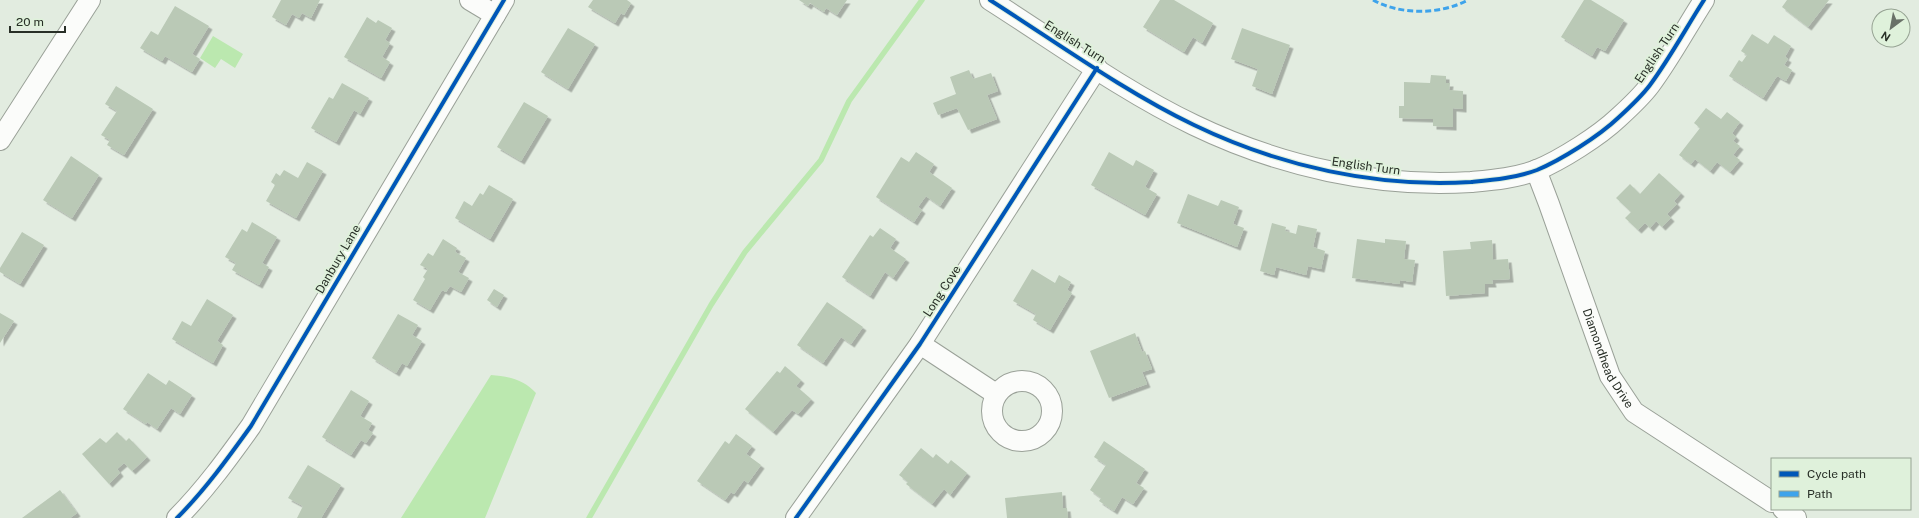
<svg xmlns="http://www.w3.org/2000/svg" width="1919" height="518" viewBox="0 0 1919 518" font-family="'Public Sans',sans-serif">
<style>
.water{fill:#bbe8af}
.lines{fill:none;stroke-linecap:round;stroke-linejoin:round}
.stream{stroke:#bbe8af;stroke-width:5.5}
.building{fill:#bac9b6;filter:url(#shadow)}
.minor-casing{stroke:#9aa198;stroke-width:22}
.minor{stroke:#fbfcfa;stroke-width:20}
.quiet{stroke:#3ea3eb;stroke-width:3;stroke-dasharray:6 3;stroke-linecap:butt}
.cycleway-casing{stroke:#dff1db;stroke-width:6}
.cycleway{stroke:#0057b8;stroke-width:4}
.labels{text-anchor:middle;stroke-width:4;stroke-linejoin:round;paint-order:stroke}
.street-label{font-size:12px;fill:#282f27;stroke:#dff1db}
</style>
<defs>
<filter id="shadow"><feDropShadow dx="3.5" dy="3.5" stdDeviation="0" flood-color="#0004"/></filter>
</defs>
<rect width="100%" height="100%" fill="#e2ece0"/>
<path class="water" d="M 213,36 L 243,54 L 235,68 L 221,59 L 215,68 L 200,58 Z
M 491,375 C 508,376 524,380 536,393 L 485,518 L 401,518 Z"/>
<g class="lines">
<path class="stream" d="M 589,518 L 711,305 L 745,252 L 821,160 L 849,101 L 922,0"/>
</g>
<path class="building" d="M 281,0 L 320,0 L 311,18 L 302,13 L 299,18 L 292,14 L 286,25 L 272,17 Z
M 593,0 L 627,0 L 631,3 L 624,15 L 621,13 L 615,23 L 588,7 Z
M 799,0 L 847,0 L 837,15 L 826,8 L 824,12 L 810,3 L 808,6 Z
M 1160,0 L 1174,0 L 1213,23 L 1202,43 L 1193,37 L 1184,52 L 1143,27 Z
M 1584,0 L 1591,0 L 1624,20 L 1605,51 L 1597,47 L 1592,56 L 1561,37 Z
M 1787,0 L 1829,0 L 1808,27 L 1782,7 Z
M 175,6 L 209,26 L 192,54 L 200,59 L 192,72 L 165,56 L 162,61 L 140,48 L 151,31 L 158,35 Z
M 367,17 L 376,23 L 378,20 L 392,28 L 385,40 L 390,43 L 382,57 L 390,62 L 381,78 L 344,57 Z
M 568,28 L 595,44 L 568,89 L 541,72 Z
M 1242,28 L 1290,45 L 1272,94 L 1252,86 L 1258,69 L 1231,59 Z
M 1752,34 L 1768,44 L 1774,35 L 1791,46 L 1785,57 L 1788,59 L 1784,65 L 1792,70 L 1786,81 L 1777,76 L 1763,98 L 1729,76 L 1739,60 L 1742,62 L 1747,55 L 1741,51 Z
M 969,70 L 973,79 L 991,73 L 998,91 L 987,95 L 997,119 L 968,130 L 957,108 L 938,115 L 933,103 L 956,94 L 950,77 Z
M 1431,75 L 1446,76 L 1446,83 L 1450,83 L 1449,90 L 1463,91 L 1463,109 L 1453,108 L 1453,127 L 1433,126 L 1433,119 L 1399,118 L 1399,106 L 1404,106 L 1404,82 L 1430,83 Z
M 342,83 L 369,98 L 360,114 L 354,110 L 336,142 L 311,128 L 329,97 L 333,99 Z
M 116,86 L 153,109 L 124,155 L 107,145 L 110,140 L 101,135 L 117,111 L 105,104 Z
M 524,102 L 548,116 L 521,161 L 497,147 Z
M 1706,108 L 1721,119 L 1727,112 L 1740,122 L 1732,133 L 1736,137 L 1733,141 L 1740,146 L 1733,155 L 1740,160 L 1730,172 L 1717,162 L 1710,171 L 1695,159 L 1691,164 L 1679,155 L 1700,128 L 1694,123 Z
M 916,152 L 934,164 L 929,172 L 952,188 L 940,206 L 926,196 L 918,207 L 922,210 L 914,222 L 876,197 L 901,157 L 909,162 Z
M 1109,152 L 1133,166 L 1136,160 L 1154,170 L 1145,187 L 1157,194 L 1145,215 L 1091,185 Z
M 71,156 L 99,175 L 72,218 L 43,200 Z
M 307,162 L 323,171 L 296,218 L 266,201 L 275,185 L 271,182 L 276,173 L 280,176 L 284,170 L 298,178 Z
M 1659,173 L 1681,193 L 1674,201 L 1677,204 L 1667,214 L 1671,218 L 1662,227 L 1656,221 L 1650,228 L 1645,223 L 1638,230 L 1625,218 L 1631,212 L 1616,198 L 1630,184 L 1640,194 Z
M 489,185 L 513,199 L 490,239 L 455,218 L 464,201 L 472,206 L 480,193 L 483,195 Z
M 1188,194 L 1218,206 L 1221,200 L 1239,207 L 1233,224 L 1244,228 L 1237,247 L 1177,223 Z
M 252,222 L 277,237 L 262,263 L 269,267 L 259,285 L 232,270 L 236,263 L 225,257 L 242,229 L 247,232 Z
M 1272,223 L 1286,227 L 1285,231 L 1296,234 L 1298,225 L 1317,229 L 1313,247 L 1325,251 L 1321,269 L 1308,266 L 1306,275 L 1276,267 L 1274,275 L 1260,271 Z
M 880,228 L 896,239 L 890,248 L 906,259 L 893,278 L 885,272 L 870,296 L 842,277 L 870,235 L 873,237 Z
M 22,232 L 44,245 L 20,284 L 0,272 L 0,268 Z
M 443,239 L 457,248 L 455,252 L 466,258 L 458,272 L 469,278 L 461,292 L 450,286 L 446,292 L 442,290 L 430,310 L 413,300 L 425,279 L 423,277 L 428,269 L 420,265 L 428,253 L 433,256 Z
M 1357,239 L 1385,243 L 1385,239 L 1406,241 L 1404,259 L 1415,260 L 1412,282 L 1400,280 L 1400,284 L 1352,278 Z
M 1492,240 L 1493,260 L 1508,259 L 1510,279 L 1492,280 L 1493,284 L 1485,284 L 1485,293 L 1446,296 L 1443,251 L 1471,249 L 1470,242 Z
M 1032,269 L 1055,283 L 1059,275 L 1071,282 L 1067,290 L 1072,293 L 1050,330 L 1033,320 L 1036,314 L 1013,301 Z
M 494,289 L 504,295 L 497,307 L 487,300 Z
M 207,299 L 233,315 L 217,341 L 223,345 L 213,363 L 172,339 L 182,321 L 191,326 Z
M 827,302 L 863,327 L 851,344 L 841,337 L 823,363 L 797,345 Z
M 0,313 L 14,321 L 0,343 Z
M 398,314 L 418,325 L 412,335 L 422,341 L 407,366 L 402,363 L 396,373 L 372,358 Z
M 1135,333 L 1142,352 L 1145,351 L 1152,369 L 1142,372 L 1147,384 L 1109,398 L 1090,351 Z
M 785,366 L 801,380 L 796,386 L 811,399 L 798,414 L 792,410 L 773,432 L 745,409 L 777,371 L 780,373 Z
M 148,373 L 166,385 L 169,380 L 192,395 L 180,414 L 171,408 L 157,429 L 147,422 L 146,424 L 123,409 Z
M 351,390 L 369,401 L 360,416 L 372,423 L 368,430 L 373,433 L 366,443 L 361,440 L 351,455 L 322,437 Z
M 117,432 L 126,441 L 129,438 L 147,457 L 132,471 L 124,463 L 117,469 L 120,473 L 109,484 L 82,454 L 100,438 L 106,443 Z
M 736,434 L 752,446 L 746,454 L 761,465 L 748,483 L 744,480 L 734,494 L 731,492 L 725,500 L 697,481 L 725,441 L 729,444 Z
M 1104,441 L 1145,469 L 1136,483 L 1144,488 L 1133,504 L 1122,497 L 1114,511 L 1099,501 L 1101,498 L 1090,490 L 1106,465 L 1094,457 Z
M 921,448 L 933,458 L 936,454 L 948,464 L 951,460 L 967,473 L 950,495 L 944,489 L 932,504 L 906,484 L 908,482 L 899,475 Z
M 308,465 L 341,485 L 321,518 L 297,518 L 303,506 L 288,498 Z
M 60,490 L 77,513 L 70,518 L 22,518 Z
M 1062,492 L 1063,508 L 1067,508 L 1068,518 L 1007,518 L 1005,498 Z"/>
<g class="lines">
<defs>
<g id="minor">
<path d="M 470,0 L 495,15"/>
<path d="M 990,0 C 1056,42 1125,92 1194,125 C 1279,166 1376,188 1471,182 C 1492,180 1516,178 1537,170 C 1561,160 1599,136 1618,118 C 1629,108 1641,97 1650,85 C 1670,58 1686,28 1704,0"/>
<path d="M 0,140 L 90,0"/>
<path id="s1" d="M 1536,170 L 1549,204 L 1610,376 L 1634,412 L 1772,502"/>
<path d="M 920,344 L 996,394"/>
<circle cx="1022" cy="411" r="30"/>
<path d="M 1783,509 L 1796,518"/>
<path d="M 177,518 C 205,490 228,458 251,426 L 504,0"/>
<path d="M 796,518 L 920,344 L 1097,68"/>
</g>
</defs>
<use href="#minor" class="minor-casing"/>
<use href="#minor" class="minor"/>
<path class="quiet" d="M 1373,0 C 1400,15 1440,15 1468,0"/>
<defs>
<path id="cycleway" d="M 990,0 C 1056,42 1125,92 1194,125 C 1279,166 1376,188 1471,182 C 1492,180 1516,178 1537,170 C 1561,160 1599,136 1618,118 C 1629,108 1641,97 1650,85 C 1670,58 1686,28 1704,0
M 177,518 C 205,490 228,458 251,426 L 504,0
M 796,518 L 920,344 L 1097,68"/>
</defs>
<use href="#cycleway" class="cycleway-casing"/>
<use href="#cycleway" class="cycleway"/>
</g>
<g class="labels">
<g class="street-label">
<text transform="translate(1075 42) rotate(32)" y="4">English Turn</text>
<text transform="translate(1657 53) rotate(-56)" y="4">English Turn</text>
<text transform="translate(1366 166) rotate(8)" y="4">English Turn</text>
<text transform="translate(338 259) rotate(-60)" y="4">Danbury Lane</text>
<text transform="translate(942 291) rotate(-57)" y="4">Long Cove</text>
<text dy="4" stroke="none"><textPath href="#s1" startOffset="202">Diamondhead Drive</textPath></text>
</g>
</g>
<rect x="1771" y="458" width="140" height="52" fill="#dff1db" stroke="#96a393"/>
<rect x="1779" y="471" width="20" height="6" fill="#0057b8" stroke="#96a393"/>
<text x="1807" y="478" font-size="12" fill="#282f27">Cycle path</text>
<rect x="1779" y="491" width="20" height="6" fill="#3ea3eb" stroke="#96a393"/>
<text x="1807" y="498" font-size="12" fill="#282f27">Path</text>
<g transform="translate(1891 28) rotate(212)"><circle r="19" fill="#dff1db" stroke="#96a393"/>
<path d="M0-3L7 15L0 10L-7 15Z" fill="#697168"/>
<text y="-6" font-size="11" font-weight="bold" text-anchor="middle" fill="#282f27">N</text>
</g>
<path d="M10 26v6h55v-6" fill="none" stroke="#282f27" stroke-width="2"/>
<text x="16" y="26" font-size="12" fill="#282f27" stroke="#dff1db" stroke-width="3" paint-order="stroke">20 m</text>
</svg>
